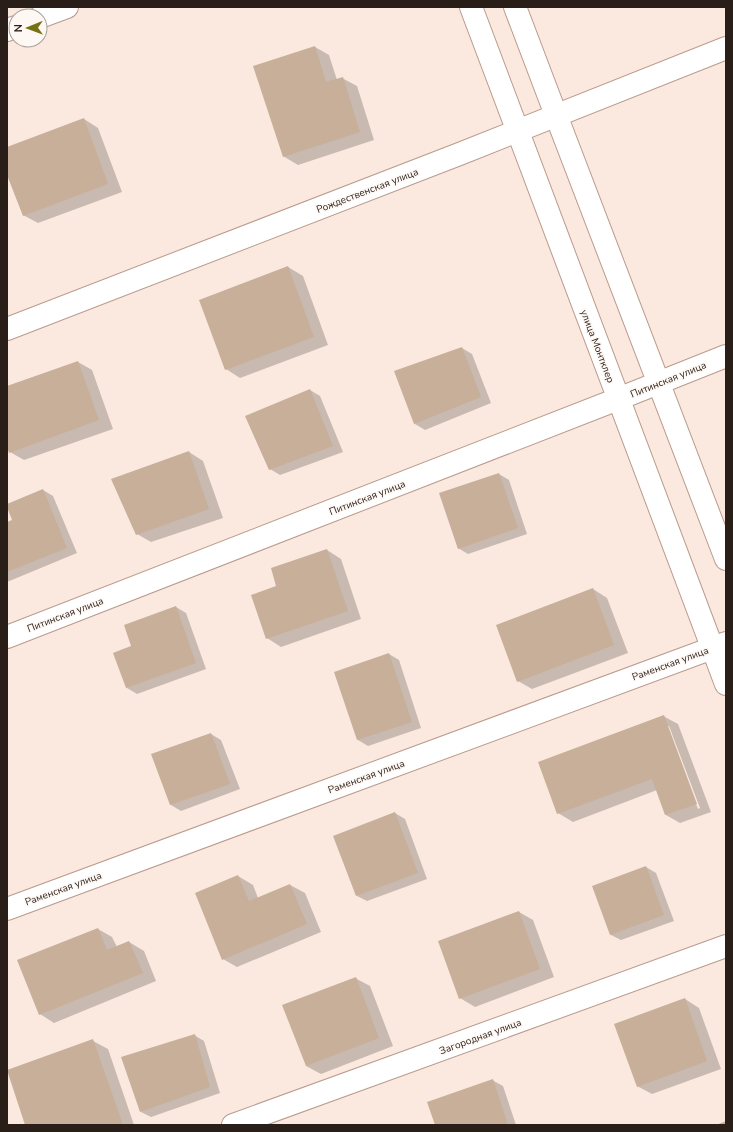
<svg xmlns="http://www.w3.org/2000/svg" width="733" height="1132" viewBox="0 0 733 1132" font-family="'Nunito Sans',sans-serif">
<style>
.shadow{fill:#0003;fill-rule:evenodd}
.building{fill:#c7af99}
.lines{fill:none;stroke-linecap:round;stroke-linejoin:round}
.minor-casing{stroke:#b99b8c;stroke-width:24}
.tertiary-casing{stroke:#b99b8c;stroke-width:24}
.minor{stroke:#fff;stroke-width:22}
.tertiary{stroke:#fff;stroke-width:22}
.labels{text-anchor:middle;stroke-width:3;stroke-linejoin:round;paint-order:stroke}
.street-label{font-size:10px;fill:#291e18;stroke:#fef8f4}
</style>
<rect width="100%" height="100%" fill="#fbe8de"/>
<path class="shadow" d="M 315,47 L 329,55 L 337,80 L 342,78 L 357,86 L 374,140 L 298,165 L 283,156 Z
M 84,119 L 98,128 L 122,192 L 38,223 L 23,215 L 7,172 L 7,148 Z
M 288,267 L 303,276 L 328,345 L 240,378 L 226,369 Z
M 462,348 L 472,354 L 491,403 L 425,430 L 415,424 L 395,372 Z
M 78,362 L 92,370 L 113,429 L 24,460 L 10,452 L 7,444 L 7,388 Z
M 310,390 L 320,396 L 343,452 L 280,475 L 270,469 Z
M 189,452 L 203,461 L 223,518 L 151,542 L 137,534 Z
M 499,474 L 509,480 L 527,534 L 468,554 L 458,548 L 440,494 Z
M 43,490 L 53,496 L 77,553 L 7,582 L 7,523 L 13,520 L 7,505 Z
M 327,550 L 341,559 L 361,619 L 281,647 L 267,638 L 278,587 Z
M 593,589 L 607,598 L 628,653 L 532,689 L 518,681 Z
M 176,607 L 186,613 L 206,669 L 137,694 L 127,688 L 114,653 L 133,646 Z
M 389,654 L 399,660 L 421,728 L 368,746 L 358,740 L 335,673 Z
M 663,716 L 678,724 L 711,812 L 680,823 L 666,815 L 657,790 L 573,822 L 558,813 ZM 667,726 L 669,726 L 700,808 L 698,809 Z
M 211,734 L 221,740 L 240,789 L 181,811 L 171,805 L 153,755 Z
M 395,813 L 405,819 L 427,879 L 367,901 L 357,896 Z
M 646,867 L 656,873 L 674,921 L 621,940 L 611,935 L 593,887 Z
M 238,876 L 253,885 L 258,898 L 290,885 L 305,893 L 321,932 L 237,967 L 223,959 Z
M 519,912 L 533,920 L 554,977 L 475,1007 L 460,998 Z
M 98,929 L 112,937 L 117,947 L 129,942 L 144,951 L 156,981 L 54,1023 L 40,1014 Z
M 355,978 L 370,986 L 393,1046 L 321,1074 L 306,1066 Z
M 685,999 L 699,1008 L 721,1069 L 652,1094 L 637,1086 Z
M 194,1035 L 204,1041 L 220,1093 L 151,1117 L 141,1112 Z
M 93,1041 L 108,1049 L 134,1125 L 26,1125 Z
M 492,1080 L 503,1086 L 516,1125 L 436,1125 Z"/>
<path class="building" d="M 315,46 L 326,82 L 343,77 L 360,132 L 283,157 L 253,66 Z
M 84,118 L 108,184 L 23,216 L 7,175 L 7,147 Z
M 288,266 L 314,337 L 225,370 L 199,300 Z
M 462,347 L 481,397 L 414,424 L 394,371 Z
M 78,361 L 99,420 L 9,453 L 7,447 L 7,386 Z
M 310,389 L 333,446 L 269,470 L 245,416 Z
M 189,451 L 209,509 L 136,535 L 111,479 Z
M 499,473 L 518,528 L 458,549 L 439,493 Z
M 43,489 L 67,548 L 7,572 L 7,522 L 12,520 L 7,507 L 7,504 Z
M 327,549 L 348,611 L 266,639 L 251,595 L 276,586 L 271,568 Z
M 593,588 L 614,645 L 517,682 L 496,625 Z
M 176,606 L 196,663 L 126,688 L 113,653 L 131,646 L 124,625 Z
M 389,653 L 412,722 L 357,740 L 334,672 Z
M 664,715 L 697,804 L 665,815 L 652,779 L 557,814 L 538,762 Z
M 211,733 L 230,784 L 170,805 L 151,754 Z
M 395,812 L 418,873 L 356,896 L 333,836 Z
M 646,866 L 664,915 L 610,935 L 592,886 Z
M 238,875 L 249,901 L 290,884 L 307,924 L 222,960 L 195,893 Z
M 519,911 L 540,969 L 459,999 L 438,941 Z
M 98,928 L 107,950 L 129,941 L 143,973 L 39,1015 L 17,960 Z
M 356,977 L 379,1038 L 306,1066 L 282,1005 Z
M 685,998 L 707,1061 L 637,1087 L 614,1024 Z
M 195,1034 L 210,1087 L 140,1112 L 121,1057 Z
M 93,1039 L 123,1125 L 25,1125 L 7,1070 Z
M 493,1079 L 508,1125 L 435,1125 L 427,1102 Z
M 726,1121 L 726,1125 L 716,1125 Z"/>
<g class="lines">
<defs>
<path id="minor" d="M 40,17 L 67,7
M 7,30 L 16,27
M 7,329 L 462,153 L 726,48
M 7,637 L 618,399 L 726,356
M 7,909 L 726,643
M 233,1125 L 726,946"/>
<path id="tertiary" d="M 471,7 L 726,684
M 515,7 L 556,115 L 726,559"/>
</defs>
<use href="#minor" class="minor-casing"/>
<use href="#tertiary" class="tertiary-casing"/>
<use href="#minor" class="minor"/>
<use href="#tertiary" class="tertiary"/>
</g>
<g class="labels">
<g class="street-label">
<text transform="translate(367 190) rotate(-21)" y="4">Рождественская улица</text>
<text transform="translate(598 346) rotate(69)" y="4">улица Монтклер</text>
<text transform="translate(668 379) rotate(-22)" y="4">Питинская улица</text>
<text transform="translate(367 497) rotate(-21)" y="4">Питинская улица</text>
<text transform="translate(65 614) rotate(-21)" y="4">Питинская улица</text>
<text transform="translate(670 663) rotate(-20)" y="4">Раменская улица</text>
<text transform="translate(366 776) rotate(-20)" y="4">Раменская улица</text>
<text transform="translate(63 888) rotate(-20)" y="4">Раменская улица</text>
<text transform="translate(480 1036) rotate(-20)" y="4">Загородная улица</text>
</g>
</g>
<rect width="733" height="1132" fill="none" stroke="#291e18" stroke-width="16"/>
<g transform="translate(28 28) rotate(269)"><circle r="19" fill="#fef8f4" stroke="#a9a19c"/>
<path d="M0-3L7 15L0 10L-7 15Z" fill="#767112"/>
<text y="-6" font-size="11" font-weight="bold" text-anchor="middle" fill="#291e18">N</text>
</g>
</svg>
